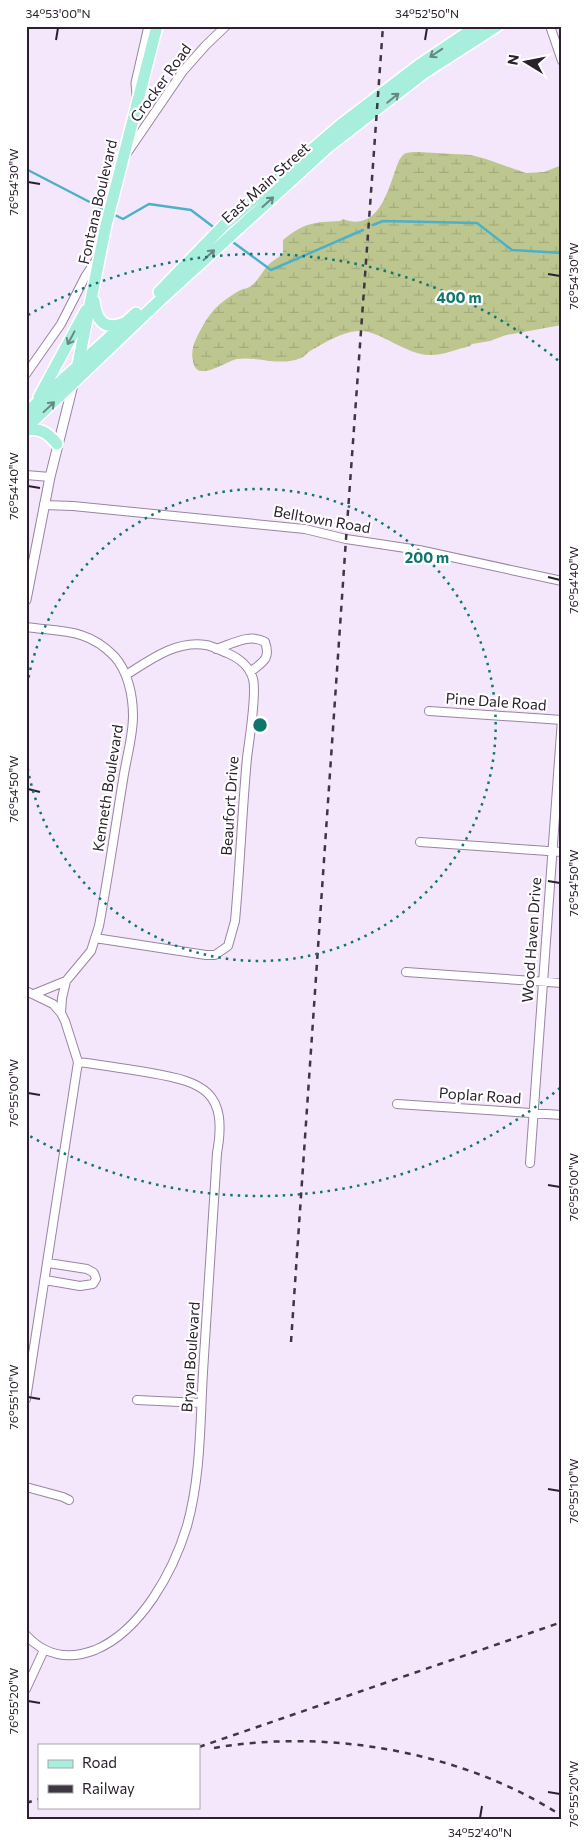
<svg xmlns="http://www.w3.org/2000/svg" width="588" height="1846" viewBox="0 0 588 1846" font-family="Commissioner,sans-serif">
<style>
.wetland{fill:url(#wetland-marsh)}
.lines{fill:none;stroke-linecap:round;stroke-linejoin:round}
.stream{stroke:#4bb1cb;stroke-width:2.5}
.minor-casing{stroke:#9984a2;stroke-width:10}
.tertiary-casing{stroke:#9984a2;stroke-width:11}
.primary-casing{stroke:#fff;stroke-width:14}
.minor{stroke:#fff;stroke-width:8}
.tertiary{stroke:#fff;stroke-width:9}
.primary{stroke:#a7eedc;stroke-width:11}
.rail{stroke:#3f3643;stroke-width:2.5;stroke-dasharray:6 6;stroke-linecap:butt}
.oneway{stroke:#688884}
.ticks{fill:none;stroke:#2a212d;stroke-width:2}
.ring{fill:none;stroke:#0f766e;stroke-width:2.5;stroke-dasharray:2.5 5}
.labels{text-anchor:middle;stroke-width:4.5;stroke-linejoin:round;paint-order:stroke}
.street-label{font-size:15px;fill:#2a212d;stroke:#fff}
.centre{fill:#0f766e;stroke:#fff;stroke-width:2.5}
.ring-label{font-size:15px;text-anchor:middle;font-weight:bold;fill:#0f766e;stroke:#fff;stroke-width:4.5;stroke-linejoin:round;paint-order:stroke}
.neatline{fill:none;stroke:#2a212d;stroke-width:2}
.ticks-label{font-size:12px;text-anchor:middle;fill:#2a212d}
</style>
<defs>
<pattern id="wetland-marsh" width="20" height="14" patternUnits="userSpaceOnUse" patternTransform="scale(1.25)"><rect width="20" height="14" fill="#bec68f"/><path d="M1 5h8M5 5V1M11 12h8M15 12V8" fill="none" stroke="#a3aa7c"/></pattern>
</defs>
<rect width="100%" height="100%" fill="#f5e7fb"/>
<path class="wetland" d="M 419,152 L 471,155 L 486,159 L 526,173 L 544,172 L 562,165 L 562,325 L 506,335 L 490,341 L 472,344 L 470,346 C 457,349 442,356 429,355 C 404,354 379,329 358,331 C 341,332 324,343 310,351 C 307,353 304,357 301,358 C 280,367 259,356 237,359 C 226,361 196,384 193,361 C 191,353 193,346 196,339 C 208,315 214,306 237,292 C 241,289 247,289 251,286 C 258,281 262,272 268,265 C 272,261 278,258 283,254 L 283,240 C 304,223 313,222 340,221 L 343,219 C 376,232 387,195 395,171 C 397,166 399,158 404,154 C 408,152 415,152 419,152 Z"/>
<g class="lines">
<path class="stream" d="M 26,169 L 107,211
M 111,213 L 123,219 L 149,204 L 191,210 L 216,229
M 373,225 L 383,221 L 477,223 L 512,250 L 562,253
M 230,240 L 271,270 L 363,230"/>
<defs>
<path id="minor" d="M 550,26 L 562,61
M 125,156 L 183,71 L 206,45 L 226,26
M 26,374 L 61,324 L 85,277 L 97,259
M 26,475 L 50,477
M 44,505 L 73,506 L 305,529 L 346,539 L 419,550 L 562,581
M 26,627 C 61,632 87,628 114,656 C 128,671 133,696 133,716 C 133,737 126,759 123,780 C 115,829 108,878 99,926 L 91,951 L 66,981 L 62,998 L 61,1013 L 65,1021 L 78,1062 L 26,1399
M 216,649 C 232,644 250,633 265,642 C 271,659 263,662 250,672
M 429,711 L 562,720
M 420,842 L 562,852
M 95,938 L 206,955 L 215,955 L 228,946 L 235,921 C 240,867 242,812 247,758 C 249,741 257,694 253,679 C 250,667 239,658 227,653 C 221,651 213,646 206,645 C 176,640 150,660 126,675
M 406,972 L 562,983
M 26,991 L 53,1004 L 61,1013
M 34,994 L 66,981
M 397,1104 L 562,1115
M 530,1163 L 562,719
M 45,1280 L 80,1286 L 93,1284 L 96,1279 L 94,1273 L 87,1269 L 48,1263
M 137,1400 L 201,1403
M 26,1487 L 63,1497 L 69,1500
M 26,1635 C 45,1656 69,1660 95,1650 C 141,1631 173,1572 187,1526 C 201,1476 200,1423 203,1372 C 208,1299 213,1226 217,1153 C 228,1092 204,1082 151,1073 C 127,1069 103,1065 78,1062
M 26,1689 L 44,1650"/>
<path id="tertiary" d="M 137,95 L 136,83 L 149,26
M 26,600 L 50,477 L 73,385"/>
<path id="primary" d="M 159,292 L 224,225 L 343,123 L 419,65 L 477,26
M 94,301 C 96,320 104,331 124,323
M 77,369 L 106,225 L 157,26
M 39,397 L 86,310
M 26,413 L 136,313
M 26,428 L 158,302 L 328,147 L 424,73 L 497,26
M 26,430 C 41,428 48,433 57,444"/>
</defs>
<use href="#minor" class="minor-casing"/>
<use href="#tertiary" class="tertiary-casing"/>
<use href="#primary" class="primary-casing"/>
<use href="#minor" class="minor"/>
<use href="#tertiary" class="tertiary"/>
<use href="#primary" class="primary"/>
<path class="rail" d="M 291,1342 L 346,539 L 383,26
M 199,1747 L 562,1622
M 214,1748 C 328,1728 464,1752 562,1816
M 26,1803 L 39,1799"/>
</g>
<defs><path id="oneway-shaft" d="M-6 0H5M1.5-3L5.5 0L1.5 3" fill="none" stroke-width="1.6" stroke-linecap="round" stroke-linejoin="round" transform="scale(1.25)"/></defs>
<g class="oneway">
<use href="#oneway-shaft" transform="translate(436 53) rotate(146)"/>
<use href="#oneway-shaft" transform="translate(393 98) rotate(-39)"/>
<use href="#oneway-shaft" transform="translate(268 202) rotate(-42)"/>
<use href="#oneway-shaft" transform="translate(209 255) rotate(-43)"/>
<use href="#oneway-shaft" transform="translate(71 338) rotate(118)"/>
<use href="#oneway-shaft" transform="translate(49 407) rotate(-43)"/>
</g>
<path class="ticks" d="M 56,40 L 58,28M 425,40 L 427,28M 28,182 L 40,184M 548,274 L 560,276M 28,486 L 40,488M 548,577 L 560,580M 28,789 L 40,792M 548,881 L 560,883M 28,1093 L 40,1095M 548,1185 L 560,1187M 28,1397 L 40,1399M 548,1489 L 560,1491M 28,1701 L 40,1703M 548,1792 L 560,1794M 480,1818 L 482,1806"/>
<g class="ring">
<path d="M26 692A236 236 0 1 1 26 758"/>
<path d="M560 1088A471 471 0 0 1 28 1135M28 315A471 471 0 0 1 560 362"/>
</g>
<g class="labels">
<g class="street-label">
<text transform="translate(161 83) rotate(-54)" y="5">Crocker Road</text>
<text transform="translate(266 183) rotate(-42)" y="5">East Main Street</text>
<text transform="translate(98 202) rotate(-77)" y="5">Fontana Boulevard</text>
<text transform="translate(322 520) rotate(10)" y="5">Belltown Road</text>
<text transform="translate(496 702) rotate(4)" y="5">Pine Dale Road</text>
<text transform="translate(108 788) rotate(-81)" y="5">Kenneth Boulevard</text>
<text transform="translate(230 806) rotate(-86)" y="5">Beaufort Drive</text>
<text transform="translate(532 940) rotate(-86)" y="5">Wood Haven Drive</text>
<text transform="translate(480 1096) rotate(4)" y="5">Poplar Road</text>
<text transform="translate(191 1357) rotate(-86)" y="5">Bryan Boulevard</text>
</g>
</g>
<circle cx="260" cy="725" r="8" class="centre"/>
<g class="ring-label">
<text x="459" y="303">400 m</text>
<text x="427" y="563">200 m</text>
</g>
<rect width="588" height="1846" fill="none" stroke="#ffffff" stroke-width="55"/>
<rect x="38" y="1744" width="162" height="65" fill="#ffffff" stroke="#aaa6ab"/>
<rect x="48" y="1760" width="25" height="8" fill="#a7eedc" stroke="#aaa6ab"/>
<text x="82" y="1768" font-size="15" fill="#2a212d">Road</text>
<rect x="48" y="1785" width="25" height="8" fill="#3f3643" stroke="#aaa6ab"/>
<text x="82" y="1794" font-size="15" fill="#2a212d">Railway</text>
<g transform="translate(526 62) rotate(280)" stroke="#ffffff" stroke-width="4" paint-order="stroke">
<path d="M0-4L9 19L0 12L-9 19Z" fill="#2a212d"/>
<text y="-8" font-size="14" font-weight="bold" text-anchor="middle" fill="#2a212d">N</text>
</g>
<rect x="28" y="28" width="532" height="1790" class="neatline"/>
<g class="ticks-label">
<text x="58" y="18">34°53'00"N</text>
<text x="427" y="18">34°52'50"N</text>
<text transform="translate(14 182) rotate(-90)" y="4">76°54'30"W</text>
<text transform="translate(574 276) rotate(-90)" y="4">76°54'30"W</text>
<text transform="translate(14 486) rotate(-90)" y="4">76°54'40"W</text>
<text transform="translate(574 580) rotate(-90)" y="4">76°54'40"W</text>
<text transform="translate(14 789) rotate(-90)" y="4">76°54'50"W</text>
<text transform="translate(574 883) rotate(-90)" y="4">76°54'50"W</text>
<text transform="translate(14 1093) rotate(-90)" y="4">76°55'00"W</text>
<text transform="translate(574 1187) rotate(-90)" y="4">76°55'00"W</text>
<text transform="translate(14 1397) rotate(-90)" y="4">76°55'10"W</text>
<text transform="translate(574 1491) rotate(-90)" y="4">76°55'10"W</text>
<text transform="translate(14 1701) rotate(-90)" y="4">76°55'20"W</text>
<text transform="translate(574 1794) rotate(-90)" y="4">76°55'20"W</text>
<text x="480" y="1837">34°52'40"N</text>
</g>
</svg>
